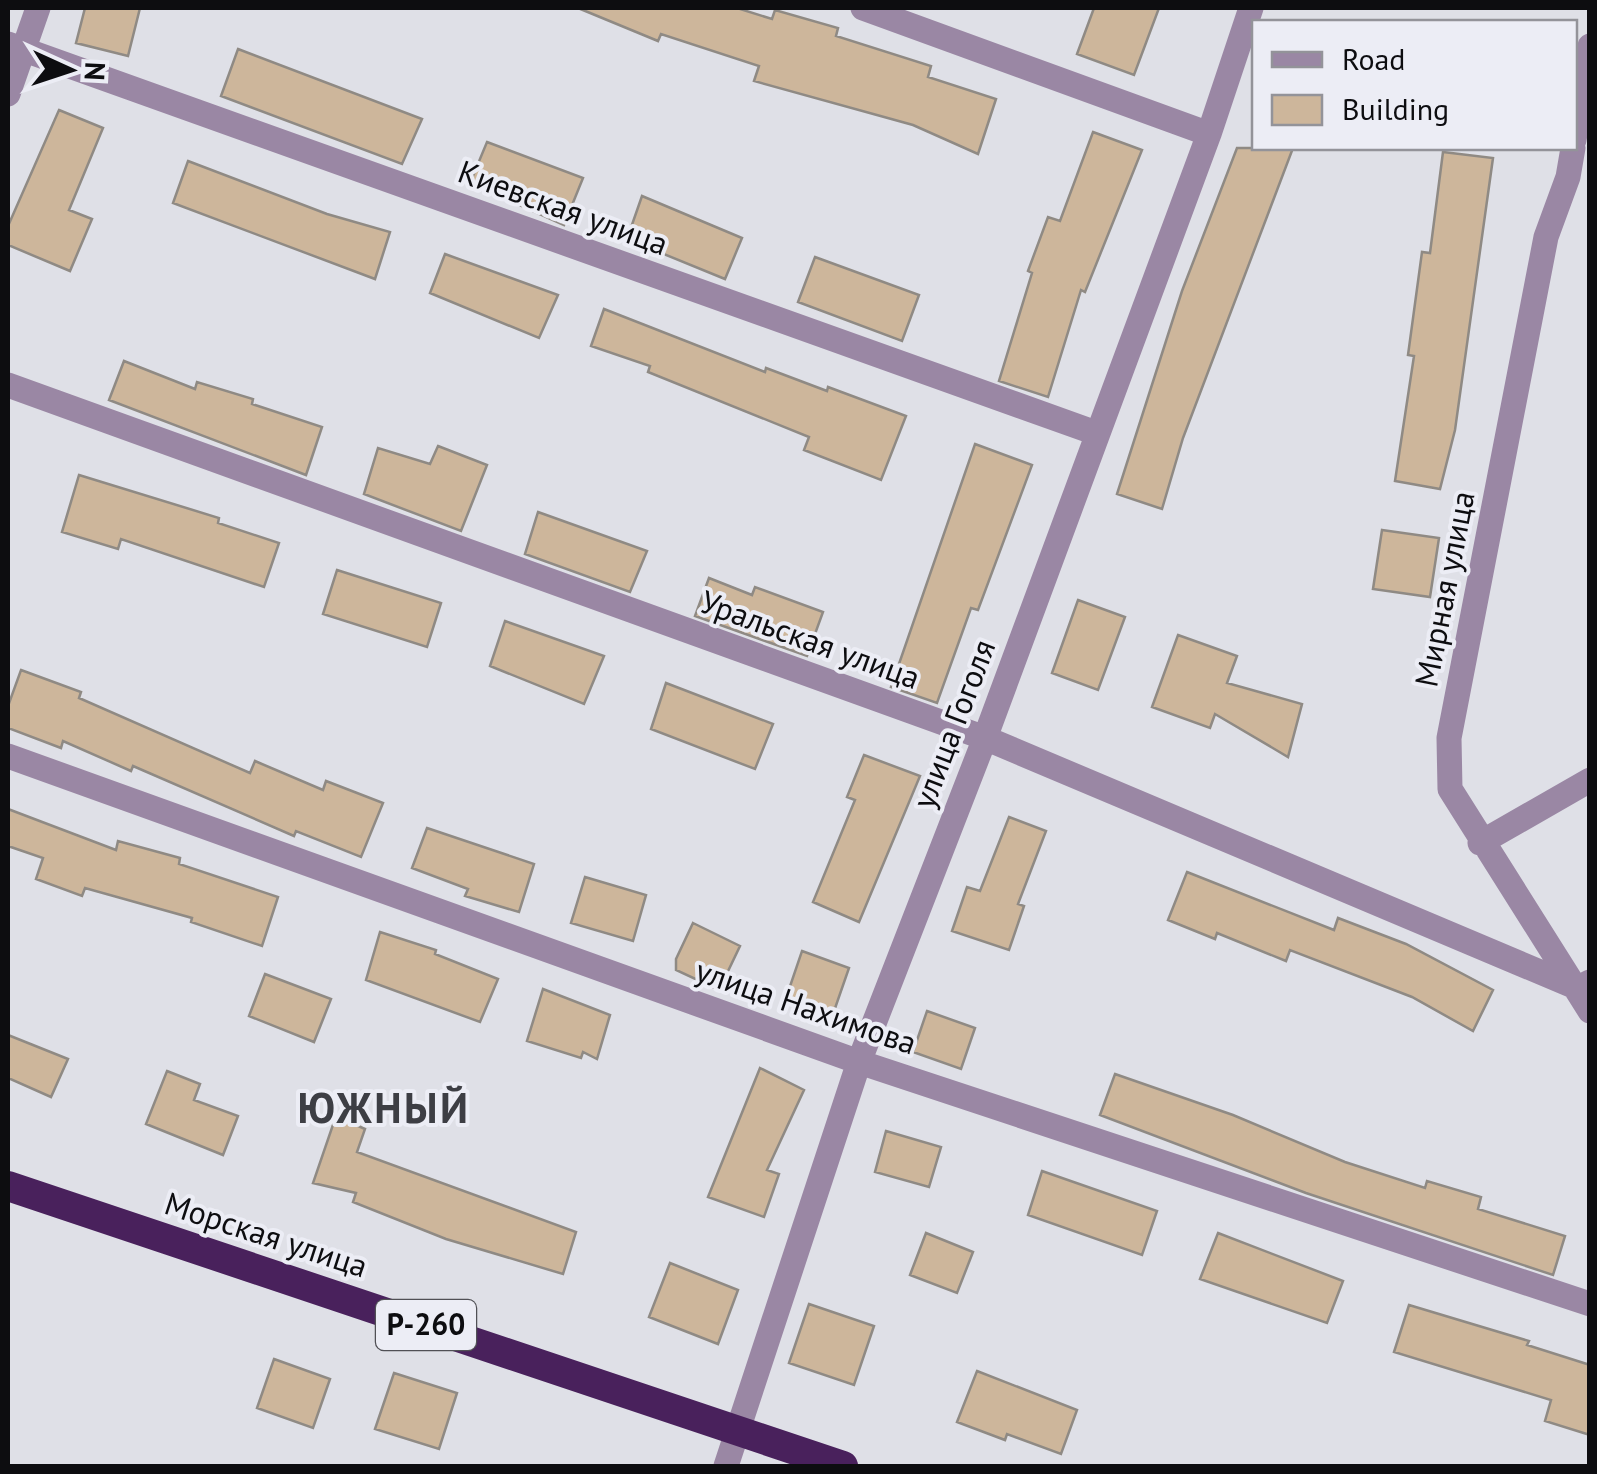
<svg xmlns="http://www.w3.org/2000/svg" width="1597" height="1474" viewBox="0 0 1597 1474" font-family="'PT Sans',sans-serif">
<style>
.building{fill:#cdb69b;stroke:#8f8a84;stroke-width:2.5}
.lines{fill:none;stroke-linecap:round;stroke-linejoin:round}
.minor{stroke:#9a87a4;stroke-width:25}
.highway{stroke:#49215c;stroke-width:30}
.labels{text-anchor:middle;stroke-width:8;stroke-linejoin:round;paint-order:stroke}
.shield{fill:#ecedf5;stroke:#505055;stroke-width:2.5}
.shield-label{font-size:30px;font-weight:bold;fill:#0d0d10}
.street-label{font-size:32px;fill:#0d0d10;stroke:#ecedf5}
.district-label{font-size:42px;font-weight:bold;letter-spacing:2.5px;fill:#3d3e44;stroke:#ecedf5}
</style>
<rect width="100%" height="100%" fill="#dfe0e7"/>
<path class="building" d="M 85,8 L 140,8 L 128,56 L 76,43 Z
M 578,8 L 737,8 L 772,19 L 775,10 L 838,28 L 836,36 L 931,66 L 928,77 L 996,99 L 978,154 L 913,125 L 754,81 L 759,66 L 661,34 L 658,41 Z
M 1094,8 L 1159,8 L 1134,75 L 1077,54 Z
M 238,49 L 422,119 L 402,164 L 221,96 Z
M 59,110 L 103,128 L 69,210 L 92,219 L 70,271 L 8,245 L 8,226 Z
M 1093,132 L 1142,150 L 1085,292 L 1081,290 L 1048,397 L 999,381 L 1032,273 L 1028,271 L 1048,217 L 1060,221 Z
M 487,142 L 583,178 L 564,225 L 470,183 Z
M 1237,148 L 1293,148 L 1183,438 L 1162,509 L 1117,494 L 1182,291 Z
M 1443,152 L 1493,158 L 1455,430 L 1440,489 L 1395,481 L 1414,356 L 1408,355 L 1422,252 L 1430,253 Z
M 188,161 L 327,214 L 390,232 L 375,279 L 173,203 Z
M 642,196 L 742,238 L 725,279 L 627,239 Z
M 445,254 L 558,295 L 539,338 L 430,293 Z
M 815,257 L 919,295 L 902,341 L 798,302 Z
M 604,309 L 765,372 L 766,368 L 827,391 L 828,387 L 906,416 L 881,480 L 804,450 L 809,437 L 648,372 L 650,366 L 591,346 Z
M 124,361 L 195,389 L 197,382 L 253,399 L 252,404 L 322,427 L 306,475 L 109,400 Z
M 975,444 L 1032,465 L 978,610 L 971,608 L 937,703 L 891,687 Z
M 438,446 L 487,465 L 461,531 L 364,494 L 378,448 L 430,464 Z
M 79,475 L 219,518 L 218,523 L 279,543 L 264,587 L 121,539 L 118,549 L 62,532 Z
M 538,512 L 647,551 L 630,592 L 525,554 Z
M 1382,530 L 1439,538 L 1430,597 L 1373,589 Z
M 337,570 L 441,603 L 427,647 L 323,614 Z
M 709,578 L 752,595 L 755,587 L 823,612 L 807,656 L 695,616 Z
M 1078,600 L 1125,617 L 1098,690 L 1052,673 Z
M 505,621 L 604,656 L 584,704 L 490,666 Z
M 1178,635 L 1237,656 L 1227,683 L 1302,704 L 1288,757 L 1215,714 L 1210,728 L 1152,707 Z
M 21,670 L 81,692 L 79,698 L 250,773 L 255,761 L 323,790 L 326,781 L 383,803 L 361,857 L 296,831 L 294,836 L 133,766 L 131,771 L 63,741 L 61,748 L 8,728 L 8,706 Z
M 666,683 L 773,724 L 755,769 L 651,729 Z
M 864,755 L 920,776 L 859,922 L 813,902 L 855,800 L 847,797 Z
M 8,809 L 116,850 L 118,841 L 180,858 L 179,864 L 278,897 L 262,946 L 191,922 L 192,918 L 85,888 L 82,896 L 36,879 L 43,858 L 8,846 Z
M 1009,817 L 1046,831 L 1018,904 L 1024,906 L 1009,950 L 952,931 L 967,887 L 980,891 Z
M 427,828 L 534,864 L 519,912 L 465,896 L 468,889 L 412,868 Z
M 1187,872 L 1334,930 L 1338,918 L 1406,944 L 1493,990 L 1473,1031 L 1412,997 L 1290,950 L 1286,961 L 1217,933 L 1215,939 L 1168,920 Z
M 585,877 L 646,895 L 633,941 L 571,923 Z
M 693,923 L 740,946 L 719,990 L 676,970 L 676,959 Z
M 380,932 L 436,950 L 435,954 L 498,979 L 480,1022 L 366,980 Z
M 802,951 L 849,968 L 832,1017 L 785,1001 Z
M 265,974 L 331,999 L 314,1042 L 249,1016 Z
M 543,989 L 610,1015 L 597,1059 L 583,1052 L 581,1058 L 527,1041 Z
M 927,1011 L 975,1028 L 961,1069 L 913,1052 Z
M 8,1035 L 68,1059 L 51,1097 L 8,1078 Z
M 760,1068 L 804,1090 L 767,1170 L 779,1174 L 764,1217 L 708,1197 Z
M 167,1071 L 200,1084 L 194,1100 L 238,1116 L 223,1155 L 146,1124 Z
M 1115,1074 L 1233,1115 L 1345,1162 L 1425,1188 L 1427,1181 L 1481,1197 L 1478,1209 L 1565,1236 L 1553,1275 L 1306,1193 L 1100,1115 Z
M 336,1116 L 365,1129 L 357,1152 L 576,1232 L 563,1274 L 446,1239 L 353,1202 L 356,1193 L 313,1183 Z
M 886,1131 L 941,1147 L 929,1187 L 875,1172 Z
M 1042,1171 L 1157,1211 L 1142,1255 L 1028,1215 Z
M 926,1233 L 973,1252 L 957,1293 L 910,1275 Z
M 1218,1233 L 1343,1281 L 1327,1323 L 1200,1279 Z
M 670,1263 L 738,1290 L 718,1344 L 649,1317 Z
M 809,1304 L 874,1326 L 854,1385 L 789,1363 Z
M 1409,1305 L 1529,1341 L 1527,1345 L 1590,1365 L 1590,1435 L 1545,1421 L 1551,1400 L 1394,1352 Z
M 274,1359 L 330,1379 L 313,1428 L 257,1408 Z
M 977,1371 L 1077,1410 L 1061,1454 L 1007,1434 L 1005,1440 L 957,1422 Z
M 394,1373 L 457,1393 L 439,1449 L 375,1429 Z"/>
<g class="lines">
<path class="minor" d="M 863,8 L 1209,134
M 8,44 L 1096,433
M 8,94 L 38,8
M 1574,140 L 1590,46
M 1573,148 L 1568,177 L 1546,237 L 1449,738 L 1450,789 L 1590,1011
M 8,385 L 985,738 L 1578,988 L 1590,982
M 8,756 L 859,1062 L 1590,1304
M 1480,843 L 1590,780
M 726,1466 L 859,1062 L 985,738 L 1209,134 L 1251,8"/>
<path class="highway" d="M 8,1186 L 843,1466"/>
</g>
<g class="labels">
<rect class="shield" x="376" y="1300" width="100" height="50" rx="8"/>
<g class="shield-label">
<text x="426" y="1335">Р-260</text>
</g>
<g class="street-label">
<text transform="translate(563 208) rotate(20)" y="11">Киевская улица</text>
<text transform="translate(1445 589) rotate(-79)" y="11">Мирная улица</text>
<text transform="translate(810 640) rotate(20)" y="11">Уральская улица</text>
<text transform="translate(954 724) rotate(-69)" y="11">улица Гоголя</text>
<text transform="translate(806 1007) rotate(19)" y="11">улица Нахимова</text>
<text transform="translate(266 1235) rotate(18)" y="11">Морская улица</text>
</g>
<g class="district-label">
<text x="384" y="1123">ЮЖНЫЙ</text>
</g>
</g>
<rect width="1597" height="1474" fill="none" stroke="#0d0d10" stroke-width="20"/>
<rect x="1252" y="20" width="325" height="130" fill="#ecedf5" stroke="#939399" stroke-width="2.5"/>
<rect x="1272" y="52" width="50" height="15" fill="#9a87a4" stroke="#939399" stroke-width="2.5"/>
<text x="1342" y="70" font-size="30" fill="#0d0d10">Road</text>
<rect x="1272" y="95" width="50" height="30" fill="#cdb69b" stroke="#939399" stroke-width="2.5"/>
<text x="1342" y="120" font-size="30" fill="#0d0d10">Building</text>
<g transform="translate(70 70) rotate(93)" stroke="#ecedf5" stroke-width="8" paint-order="stroke">
<path d="M0-8L18 38L0 25L-18 38Z" fill="#0d0d10"/>
<text y="-15" font-size="28" font-weight="bold" text-anchor="middle" fill="#0d0d10">N</text>
</g>
</svg>
